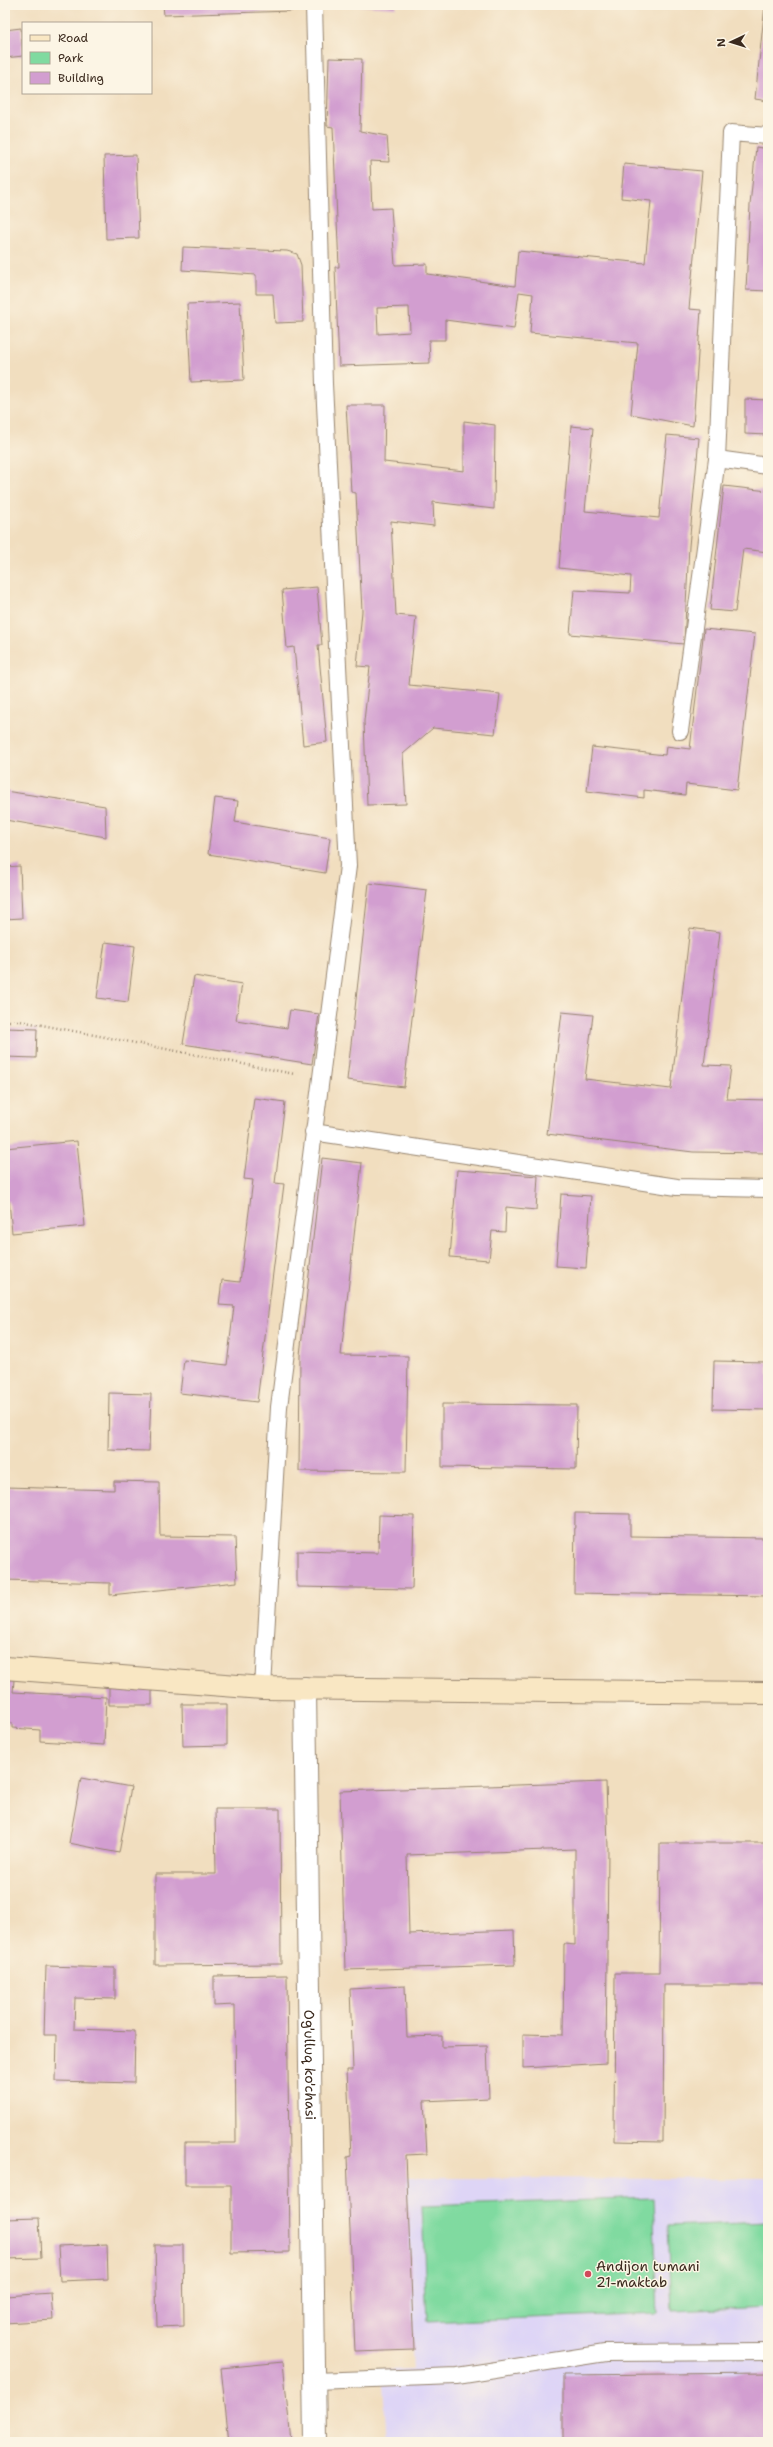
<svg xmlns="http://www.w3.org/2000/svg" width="773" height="2447" viewBox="0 0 773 2447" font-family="'Shantell Sans',sans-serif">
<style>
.built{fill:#ded5f6}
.green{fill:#80daa0;stroke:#5e825f}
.building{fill:#d29ed0;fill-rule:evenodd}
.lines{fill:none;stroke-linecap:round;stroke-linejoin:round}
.lane-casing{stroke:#96846e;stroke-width:18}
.street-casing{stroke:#96846e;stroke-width:24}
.secondary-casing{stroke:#96846e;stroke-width:24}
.path{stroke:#96846e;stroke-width:2.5;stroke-dasharray:1 3;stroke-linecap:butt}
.lane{stroke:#fff;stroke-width:16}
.street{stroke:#fff;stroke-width:22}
.secondary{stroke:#f9e7c3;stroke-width:22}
.poi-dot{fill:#d1495b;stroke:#fcf5e5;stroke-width:1.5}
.labels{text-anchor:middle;stroke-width:3;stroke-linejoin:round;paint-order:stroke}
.street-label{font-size:14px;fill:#3b2a1e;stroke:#fcf5e5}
.poi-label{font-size:14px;fill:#3b2a1e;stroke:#fcf5e5;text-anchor:start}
</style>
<rect width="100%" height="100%" fill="#fcf5e5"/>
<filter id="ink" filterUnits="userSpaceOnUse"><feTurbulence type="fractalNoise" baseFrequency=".025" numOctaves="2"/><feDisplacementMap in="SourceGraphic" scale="8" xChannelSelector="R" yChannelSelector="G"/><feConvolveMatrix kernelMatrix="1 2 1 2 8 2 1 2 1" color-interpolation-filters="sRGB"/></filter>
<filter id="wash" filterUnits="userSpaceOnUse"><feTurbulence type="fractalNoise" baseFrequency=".012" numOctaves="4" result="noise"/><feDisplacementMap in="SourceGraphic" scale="16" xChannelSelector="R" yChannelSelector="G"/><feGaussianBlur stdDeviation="0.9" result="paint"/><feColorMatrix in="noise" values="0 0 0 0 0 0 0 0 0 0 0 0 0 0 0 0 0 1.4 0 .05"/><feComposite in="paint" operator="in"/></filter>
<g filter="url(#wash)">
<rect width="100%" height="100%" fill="#f1debf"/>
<path class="built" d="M 405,2178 L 768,2179 L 768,2442 L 387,2442 L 382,2370 L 413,2369 Z"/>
<path class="green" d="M 653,2198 L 658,2313 L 427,2322 L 422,2206 Z
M 768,2222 L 768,2307 L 672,2311 L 668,2226 Z"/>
<g id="blocks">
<path class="building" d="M 163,5 L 292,5 L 292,11 L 164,15 Z
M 350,5 L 396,5 L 396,8 Z
M 765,5 L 768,5 L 768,101 L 755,99 Z
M 21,28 L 23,56 L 5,58 L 5,30 Z
M 329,58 L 362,59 L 360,131 L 387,136 L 389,162 L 370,161 L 372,209 L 391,208 L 395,265 L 427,264 L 427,274 L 515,286 L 518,251 L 645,263 L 651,201 L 621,198 L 624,164 L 702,171 L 689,309 L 701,310 L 693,426 L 631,414 L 638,343 L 530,333 L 533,294 L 519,292 L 514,329 L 445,320 L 445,340 L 429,340 L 430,363 L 339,366 L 335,267 L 339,267 L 333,127 L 327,126 ZM 409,307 L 410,332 L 378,334 L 377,308 Z
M 756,147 L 768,149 L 768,291 L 746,290 L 750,205 Z
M 136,155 L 139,238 L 106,239 L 104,156 Z
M 183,247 L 287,251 L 297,254 L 301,265 L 303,322 L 275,323 L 273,294 L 256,294 L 256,275 L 182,270 Z
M 240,302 L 244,380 L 191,382 L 187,304 Z
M 745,399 L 768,400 L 768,435 L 745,434 Z
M 346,405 L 385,405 L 384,462 L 464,471 L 464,421 L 495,425 L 494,509 L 433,502 L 434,526 L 391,521 L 396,615 L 416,617 L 409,685 L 500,694 L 495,734 L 433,728 L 403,754 L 406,804 L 367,805 L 364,721 L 370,667 L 357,666 L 362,611 L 356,493 L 351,492 Z
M 571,426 L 593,428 L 585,511 L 659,518 L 667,435 L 699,438 L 689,546 L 684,644 L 570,634 L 574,590 L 630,593 L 631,576 L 559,568 Z
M 724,486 L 768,491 L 768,552 L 743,549 L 735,612 L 710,610 Z
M 317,587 L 322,645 L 318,645 L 327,742 L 303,745 L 294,647 L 287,648 L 282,590 Z
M 704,629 L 755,634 L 737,790 L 686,784 L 685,795 L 644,790 L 644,798 L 587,791 L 592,747 L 665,755 L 666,746 L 690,749 Z
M 5,791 L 105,806 L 106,837 L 5,820 Z
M 215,798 L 238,801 L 235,822 L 330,838 L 325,873 L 208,854 Z
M 20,866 L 22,918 L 5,919 L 5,867 Z
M 369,883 L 427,890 L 404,1087 L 347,1080 Z
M 690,928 L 720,932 L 704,1065 L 731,1066 L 727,1099 L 768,1100 L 768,1153 L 693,1152 L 547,1134 L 562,1012 L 593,1015 L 585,1079 L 671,1089 Z
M 105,942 L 135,946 L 128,1002 L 97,998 Z
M 194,976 L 242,984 L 236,1020 L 287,1028 L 290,1010 L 319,1014 L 312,1064 L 183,1044 Z
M 5,1028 L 37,1029 L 36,1058 L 5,1057 Z
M 254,1098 L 285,1102 L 275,1183 L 284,1184 L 257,1402 L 180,1393 L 184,1360 L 227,1365 L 234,1306 L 219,1305 L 222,1280 L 240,1282 L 253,1180 L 244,1179 Z
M 77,1141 L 85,1226 L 12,1233 L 9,1201 L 5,1202 L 5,1148 Z
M 322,1158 L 362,1163 L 341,1355 L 408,1356 L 406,1472 L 299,1471 L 300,1355 Z
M 457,1170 L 538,1176 L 536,1210 L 506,1207 L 505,1232 L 492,1231 L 489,1260 L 450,1257 Z
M 561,1194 L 591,1196 L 586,1268 L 556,1266 Z
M 714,1361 L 768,1362 L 768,1410 L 713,1409 Z
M 109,1393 L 151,1394 L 149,1451 L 108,1450 Z
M 442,1404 L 577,1405 L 576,1469 L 442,1467 Z
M 114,1481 L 159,1482 L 160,1536 L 235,1537 L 237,1582 L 110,1595 L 110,1583 L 5,1580 L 5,1487 L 114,1490 Z
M 575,1513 L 630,1514 L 630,1536 L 768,1538 L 768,1596 L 574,1593 Z
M 379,1515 L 414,1516 L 412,1589 L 297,1587 L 297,1551 L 378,1553 Z
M 5,1679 L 14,1680 L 13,1692 L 106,1697 L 104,1745 L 40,1741 L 40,1730 L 12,1728 L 12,1723 L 5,1723 Z
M 109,1686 L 152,1686 L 152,1705 L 109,1705 Z
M 182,1704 L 227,1704 L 227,1745 L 183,1746 Z
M 81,1778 L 131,1787 L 119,1853 L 69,1843 Z
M 606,1782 L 608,1848 L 606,2063 L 523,2068 L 523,2034 L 563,2035 L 564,1944 L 575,1945 L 575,1849 L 407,1855 L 409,1934 L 514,1930 L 515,1965 L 345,1970 L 340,1791 Z
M 215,1809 L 280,1809 L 281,1964 L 155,1965 L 155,1874 L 216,1874 Z
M 660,1843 L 768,1843 L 768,1985 L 664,1985 L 663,2142 L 614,2141 L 615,1973 L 659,1973 Z
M 46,1966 L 115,1968 L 115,1999 L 75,1998 L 74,2029 L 135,2031 L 134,2083 L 56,2081 L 57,2035 L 44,2035 Z
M 287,1975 L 290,2252 L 231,2253 L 231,2185 L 185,2185 L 185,2143 L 236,2143 L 235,2005 L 214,2006 L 214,1976 Z
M 405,1986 L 407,2037 L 442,2036 L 442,2047 L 487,2046 L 489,2098 L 424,2101 L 427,2154 L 406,2155 L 414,2350 L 355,2352 L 347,2157 L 351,2156 L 347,2070 L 353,2070 L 350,1989 Z
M 39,2218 L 41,2258 L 5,2259 L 5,2219 Z
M 107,2244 L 108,2279 L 60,2281 L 58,2246 Z
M 155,2245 L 183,2245 L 184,2326 L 157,2327 Z
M 51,2293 L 53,2320 L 5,2323 L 5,2296 Z
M 283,2362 L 291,2442 L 229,2442 L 221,2368 Z
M 768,2373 L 768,2442 L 563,2442 L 563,2375 Z"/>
</g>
</g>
<g filter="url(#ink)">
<use href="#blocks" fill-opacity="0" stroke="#96846e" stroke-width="1"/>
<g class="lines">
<defs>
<path id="lane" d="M 768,136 L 731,133 L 717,459 L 768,466
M 680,731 L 717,459
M 313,1132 L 677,1187 L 768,1189
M 263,1688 L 279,1407 L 348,866 L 324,384 L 314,5
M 314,2381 L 457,2376 L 605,2353 L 768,2352"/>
<g id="street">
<path id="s1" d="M 305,1688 L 315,2442"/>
</g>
<path id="secondary" d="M 5,1668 L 263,1688 L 768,1693"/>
</defs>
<use href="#lane" class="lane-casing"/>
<use href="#street" class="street-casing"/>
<use href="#secondary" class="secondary-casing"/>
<path class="path" d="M 5,1021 L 20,1021 L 79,1032 L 294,1074"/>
<use href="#lane" class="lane"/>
<use href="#street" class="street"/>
<use href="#secondary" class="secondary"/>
</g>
</g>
<circle class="poi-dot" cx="588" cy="2274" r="4"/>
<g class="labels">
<g class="street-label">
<text dy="5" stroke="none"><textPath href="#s1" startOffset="377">Og'ulluq ko'chasi</textPath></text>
</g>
<g class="poi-label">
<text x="596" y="2271">Andijon tumani<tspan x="596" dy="16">21-maktab</tspan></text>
</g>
</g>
<rect width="773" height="2447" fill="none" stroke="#fcf5e5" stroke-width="20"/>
<rect x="22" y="22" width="130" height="72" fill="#fcf5e5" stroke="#afa495"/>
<rect x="30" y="35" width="20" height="6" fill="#f9e7c3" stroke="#afa495"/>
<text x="58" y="42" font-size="12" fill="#3b2a1e">Road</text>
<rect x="30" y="52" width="20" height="12" fill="#80daa0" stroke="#afa495"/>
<text x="58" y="62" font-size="12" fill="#3b2a1e">Park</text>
<rect x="30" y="72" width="20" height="12" fill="#d29ed0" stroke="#afa495"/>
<text x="58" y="82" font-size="12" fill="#3b2a1e">Building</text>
<g transform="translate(731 42) rotate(266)" stroke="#fcf5e5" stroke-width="3" paint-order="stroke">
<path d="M0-3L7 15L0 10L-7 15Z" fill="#3b2a1e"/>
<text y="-6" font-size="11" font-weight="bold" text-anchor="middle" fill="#3b2a1e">N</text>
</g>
</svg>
